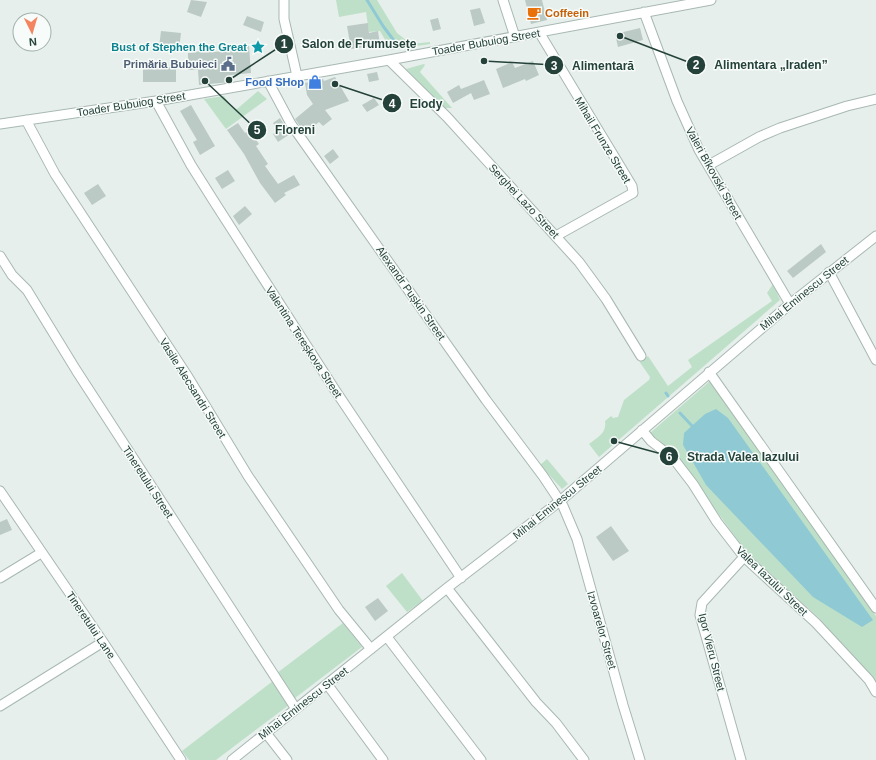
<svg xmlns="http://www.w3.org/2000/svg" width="876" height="760" viewBox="0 0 876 760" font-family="Arial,sans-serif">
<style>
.green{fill:#bfe0c8}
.water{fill:#8ec9d4}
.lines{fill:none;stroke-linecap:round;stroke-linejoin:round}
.stream{stroke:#8ec9d4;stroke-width:3}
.building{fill:#bbcac4}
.minor-casing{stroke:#a8b8b2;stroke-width:11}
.minor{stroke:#fff;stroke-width:9}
.labels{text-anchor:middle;stroke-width:3;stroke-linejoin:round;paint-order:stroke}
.food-label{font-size:11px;font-weight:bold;fill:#c56008;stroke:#f7fbf9;text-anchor:start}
.street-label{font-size:11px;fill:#24423a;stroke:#f7fbf9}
.culture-label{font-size:11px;font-weight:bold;fill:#0d838f;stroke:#f7fbf9;text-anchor:end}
.service-label{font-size:11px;font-weight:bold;fill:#4e5e75;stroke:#f7fbf9;text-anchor:end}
.shop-label{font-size:11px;font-weight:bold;fill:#366cbe;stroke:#f7fbf9;text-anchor:end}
.leader{fill:none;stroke:#24423a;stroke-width:1.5}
.callout-dot{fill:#24423a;stroke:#f7fbf9;stroke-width:1.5}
.mark-label{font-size:12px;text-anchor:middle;font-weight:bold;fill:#fff}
.callout-label{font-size:12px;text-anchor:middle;font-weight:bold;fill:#24423a;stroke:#f7fbf9;stroke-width:3;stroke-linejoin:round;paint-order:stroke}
</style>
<rect width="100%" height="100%" fill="#e6efeb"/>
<path class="green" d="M 336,0 L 377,0 L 397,33 L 411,44 L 430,42 L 430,44 L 391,50 L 380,31 L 369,32 L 366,12 L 339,17 Z
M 424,64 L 425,65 L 420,72 L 452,108 L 445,108 L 406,69 Z
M 258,91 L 267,99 L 226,129 L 204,99 L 224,96 L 233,108 L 237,109 Z
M 773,284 L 780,300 L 599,457 L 589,444 C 598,437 607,433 605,421 L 611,416 L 613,418 L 618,417 L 624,400 L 649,380 L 650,377 L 639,361 L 648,356 L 668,386 L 692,367 L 688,360 L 772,301 L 767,293 Z
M 710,381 L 876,616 L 876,687 L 819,618 L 746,552 L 679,459 L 650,433 Z
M 547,459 L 568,484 L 562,489 L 540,465 Z
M 402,573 L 423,601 L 407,612 L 386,586 Z
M 343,623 L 362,647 L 295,698 L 277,673 Z
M 273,681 L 289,705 L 216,760 L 189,760 L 182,751 Z"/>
<path class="water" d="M 716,409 L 728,418 L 873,620 L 862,627 L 813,597 L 706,485 L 683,445 L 684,433 L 705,414 Z"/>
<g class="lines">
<path class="stream" d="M 367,0 L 383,26 L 398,46
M 666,393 L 668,396
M 680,413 L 694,428"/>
</g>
<path class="building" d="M 191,0 L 207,2 L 201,17 L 187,12 Z
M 525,0 L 542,0 L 547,20 L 531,24 Z
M 480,8 L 485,23 L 474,26 L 470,10 Z
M 247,16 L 264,22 L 261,32 L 243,25 Z
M 438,18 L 441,29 L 433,31 L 430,20 Z
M 368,23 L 369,33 L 378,31 L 380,45 L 351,49 L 347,26 Z
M 640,28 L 643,40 L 618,47 L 615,34 Z
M 161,31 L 181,33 L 179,50 L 159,48 Z
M 249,46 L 251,73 L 231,75 L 231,82 L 199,85 L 198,70 L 188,70 L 188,53 L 214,49 L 214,52 L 232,50 L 231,47 Z
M 533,61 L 539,75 L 526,81 L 525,79 L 503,88 L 496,69 L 512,62 L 515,68 Z
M 143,67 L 176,67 L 176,82 L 143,82 Z
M 377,72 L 379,80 L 369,82 L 367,74 Z
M 335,77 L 349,101 L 325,110 L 332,119 L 323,126 L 319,122 L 305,133 L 295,119 L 313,104 L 307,95 L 305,83 L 323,79 L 324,81 Z
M 484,80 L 490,94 L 474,100 L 471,93 L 453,103 L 447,92 L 459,85 L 461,89 Z
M 374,98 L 379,105 L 367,112 L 362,105 Z
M 191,105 L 215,146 L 200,155 L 193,142 L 197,140 L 180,111 Z
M 280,118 L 290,134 L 278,142 L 273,134 L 278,131 L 273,123 Z
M 238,123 L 245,133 L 249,130 L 259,144 L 256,146 L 268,164 L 265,166 L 278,184 L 294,175 L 300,185 L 284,193 L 286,195 L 275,203 L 260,183 L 244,154 L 227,130 Z
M 333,149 L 339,157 L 330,164 L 324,156 Z
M 228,170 L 235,181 L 222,189 L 215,178 Z
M 98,184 L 106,196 L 92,205 L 84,193 Z
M 245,206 L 252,214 L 239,225 L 233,216 Z
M 821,244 L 826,252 L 793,278 L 787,271 Z
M 7,519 L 12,530 L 0,535 L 0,522 Z
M 611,526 L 629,551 L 613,561 L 596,537 Z
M 378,598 L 388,611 L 375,621 L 365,607 Z"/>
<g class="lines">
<defs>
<path id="minor" d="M 284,0 L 284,19 L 297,76
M 503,0 L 515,37
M 644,12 L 677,101 L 699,150 L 790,304
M 539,32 L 632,186 L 633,193 L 556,236
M 389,60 L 447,117 L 579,262 L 606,299 L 641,356
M 268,81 L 291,124 L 486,400 L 543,476 L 563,506 L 577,539 L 623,705 L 640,760
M 156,101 L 191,165 L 215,203 L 335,390 L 461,578
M 26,120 L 55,174 L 188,377 L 248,476 L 339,610 L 371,649
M 0,124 L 156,101 L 389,60 L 711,0
M 709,165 L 759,137 L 780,128 L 847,106 L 876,99
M 0,256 L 12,275 L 27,290 L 76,370 L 296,709
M 829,272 L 876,360
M 709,372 L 876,608
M 642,430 L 651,441 L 673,458 L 693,484 L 717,522 L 744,557 L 816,623 L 869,680 L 876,692
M 0,491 L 103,642 L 181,760
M 0,578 L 41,553
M 447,588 L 536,702 L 556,723 L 584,760
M 387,637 L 481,760
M 327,684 L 383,760
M 0,706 L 103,642
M 266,733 L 287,760
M 232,760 L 447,588 L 560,501 L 790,304 L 876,236
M 741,760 L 700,615 L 702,603 L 744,557"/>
</defs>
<use href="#minor" class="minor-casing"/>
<use href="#minor" class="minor"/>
</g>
<defs>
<symbol id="cafe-bare" viewBox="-9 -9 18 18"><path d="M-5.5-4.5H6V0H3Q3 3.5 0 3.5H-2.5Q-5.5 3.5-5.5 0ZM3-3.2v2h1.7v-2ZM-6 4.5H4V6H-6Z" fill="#e8710a" stroke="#f7fbf9" stroke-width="2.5" paint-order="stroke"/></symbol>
<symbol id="sight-bare" viewBox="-9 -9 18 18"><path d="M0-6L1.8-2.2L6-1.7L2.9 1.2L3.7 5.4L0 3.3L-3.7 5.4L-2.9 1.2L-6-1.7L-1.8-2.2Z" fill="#0f9aa8" stroke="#f7fbf9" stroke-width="2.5" paint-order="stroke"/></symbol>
<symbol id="civic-bare" viewBox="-9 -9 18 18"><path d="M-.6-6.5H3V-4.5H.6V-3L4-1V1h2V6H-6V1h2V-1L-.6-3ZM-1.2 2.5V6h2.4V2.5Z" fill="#5c6f8a" stroke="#f7fbf9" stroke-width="2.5" paint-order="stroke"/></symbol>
<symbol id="shop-bare" viewBox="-9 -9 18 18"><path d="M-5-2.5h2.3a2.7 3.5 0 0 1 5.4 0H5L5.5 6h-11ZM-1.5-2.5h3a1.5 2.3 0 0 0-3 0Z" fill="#3f7fe0" stroke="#f7fbf9" stroke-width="2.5" paint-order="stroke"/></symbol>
</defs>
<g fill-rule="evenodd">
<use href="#cafe-bare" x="524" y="3" width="20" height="20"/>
<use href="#sight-bare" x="248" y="37" width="20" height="20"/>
<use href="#civic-bare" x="218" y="54" width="20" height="20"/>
<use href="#shop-bare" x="305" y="72" width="20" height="20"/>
</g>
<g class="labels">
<g class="food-label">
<text x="545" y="17">Coffeein</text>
</g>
<g class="street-label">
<text transform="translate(486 42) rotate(-10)" y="4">Toader Bubuiog Street</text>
<text transform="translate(131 104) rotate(-9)" y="4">Toader Bubuiog Street</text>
<text transform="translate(603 140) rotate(59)" y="4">Mihail Frunze Street</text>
<text transform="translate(714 173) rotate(61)" y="4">Valeri Bîkovski Street</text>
<text transform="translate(524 201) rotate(47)" y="4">Serghei Lazo Street</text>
<text transform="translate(411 293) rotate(55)" y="4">Alexandr Pușkin Street</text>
<text transform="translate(804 293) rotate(-39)" y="4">Mihai Eminescu Street</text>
<text transform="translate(304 342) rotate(57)" y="4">Valentina Tereșkova Street</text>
<text transform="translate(193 388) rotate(58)" y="4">Vasile Alecsandri Street</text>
<text transform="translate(148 482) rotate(57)" y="4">Tineretului Street</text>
<text transform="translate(557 502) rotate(-39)" y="4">Mihai Eminescu Street</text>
<text transform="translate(772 581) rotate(44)" y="4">Valea Iazului Street</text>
<text transform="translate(91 625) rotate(56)" y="4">Tineretului Lane</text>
<text transform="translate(602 630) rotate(74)" y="4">Izvoarelor Street</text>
<text transform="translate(712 652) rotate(76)" y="4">Igor Vieru Street</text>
<text transform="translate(303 703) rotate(-38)" y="4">Mihai Eminescu Street</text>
</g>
<g class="culture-label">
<text x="247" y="51">Bust of Stephen the Great</text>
</g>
<g class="service-label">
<text x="217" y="68">Primăria Bubuieci</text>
</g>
<g class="shop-label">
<text x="304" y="86">Food SHop</text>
</g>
</g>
<path class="leader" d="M229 80L284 44M620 36L696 65M484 61L554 65M335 84L392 103M205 81L257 130M614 441L669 456"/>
<g class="callout-dot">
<circle cx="229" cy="80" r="4"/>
<circle cx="620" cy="36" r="4"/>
<circle cx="484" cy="61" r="4"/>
<circle cx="335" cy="84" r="4"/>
<circle cx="205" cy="81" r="4"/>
<circle cx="614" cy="441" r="4"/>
<circle cx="284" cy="44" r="10"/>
<circle cx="696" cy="65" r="10"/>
<circle cx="554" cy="65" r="10"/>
<circle cx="392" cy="103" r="10"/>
<circle cx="257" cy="130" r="10"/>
<circle cx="669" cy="456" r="10"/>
</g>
<g class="mark-label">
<text x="284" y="48">1</text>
<text x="696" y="69">2</text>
<text x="554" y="70">3</text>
<text x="392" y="108">4</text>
<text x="257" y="134">5</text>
<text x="669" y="461">6</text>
</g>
<g class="callout-label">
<text x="359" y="48">Salon de Frumusețe</text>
<text x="771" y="69">Alimentara „Iraden”</text>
<text x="603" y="70">Alimentară</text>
<text x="426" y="108">Elody</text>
<text x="295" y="134">Floreni</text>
<text x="743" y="461">Strada Valea Iazului</text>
</g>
<g transform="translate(32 32) rotate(175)"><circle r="19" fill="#f7fbf9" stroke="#a3b1ad"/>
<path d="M0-3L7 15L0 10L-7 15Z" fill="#f4845f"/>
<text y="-6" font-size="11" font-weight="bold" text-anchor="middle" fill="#24423a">N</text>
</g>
</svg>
